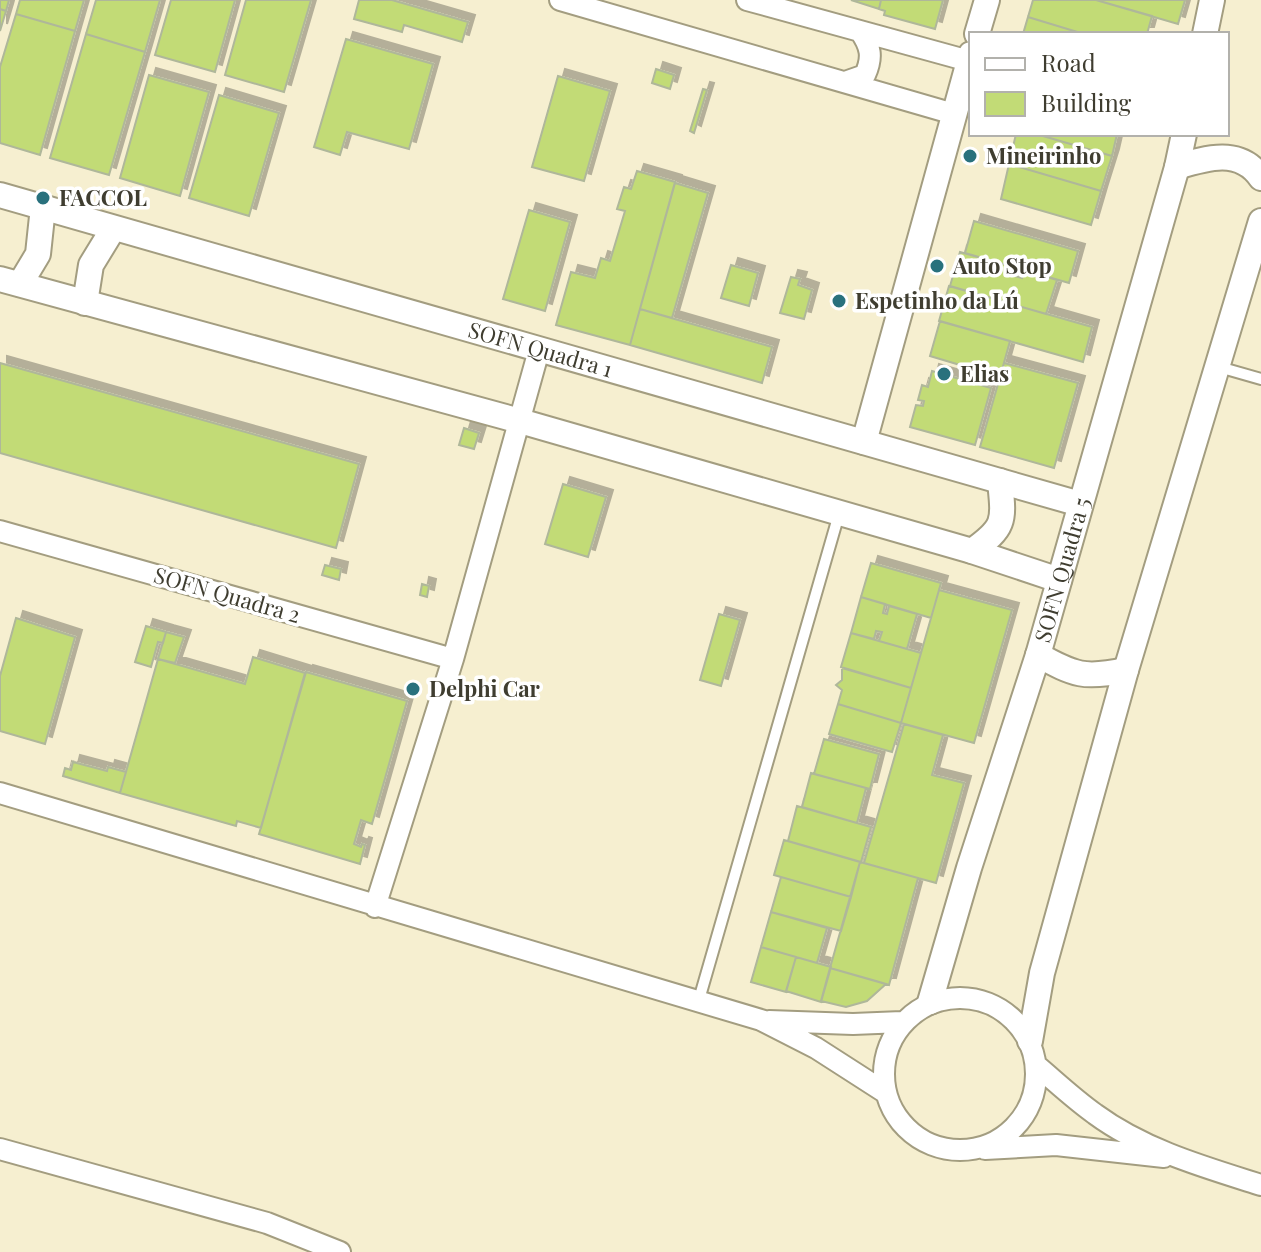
<svg xmlns="http://www.w3.org/2000/svg" width="1261" height="1252" viewBox="0 0 1261 1252" font-family="'Playfair Display',serif">
<style>
.building{fill:#c2db76;stroke:#afb79a;stroke-width:2;filter:url(#shadow)}
.lines{fill:none;stroke-linecap:round;stroke-linejoin:round}
.service-casing{stroke:#a39d80;stroke-width:14}
.minor-casing{stroke:#a39d80;stroke-width:24}
.tertiary-casing{stroke:#a39d80;stroke-width:28}
.service{stroke:#fff;stroke-width:10}
.minor{stroke:#fff;stroke-width:20}
.tertiary{stroke:#fff;stroke-width:24}
.poi-dot{fill:#29717d;stroke:#fff;stroke-width:3}
.labels{text-anchor:middle;stroke-width:7;stroke-linejoin:round;paint-order:stroke}
.poi-label{font-size:22px;font-weight:bold;fill:#3f3d30;stroke:#fff;text-anchor:start}
.street-label{font-size:22px;fill:#3f3d30;stroke:#fff}
</style>
<defs>
<filter id="shadow"><feDropShadow dx="7" dy="-7" stdDeviation="0" flood-color="#0004"/></filter>
</defs>
<rect width="100%" height="100%" fill="#f6efd0"/>
<path class="building" d="M 0,0 L 9,0 L 6,11 L 0,9 Z
M 20,0 L 84,0 L 75,31 L 16,14 Z
M 96,0 L 160,0 L 145,52 L 86,34 Z
M 171,0 L 235,0 L 215,72 L 155,55 Z
M 246,0 L 311,0 L 284,92 L 225,75 Z
M 359,0 L 392,0 L 468,22 L 462,42 L 404,25 L 402,32 L 354,19 Z
M 851,0 L 881,0 L 879,9 Z
M 881,0 L 943,0 L 935,29 L 884,15 L 885,11 L 879,9 Z
M 1033,0 L 1096,0 L 1152,16 L 1147,34 L 1084,34 L 1028,17 Z
M 1096,0 L 1185,0 L 1178,24 Z
M 0,9 L 6,11 L 0,31 Z
M 16,14 L 75,31 L 40,155 L 0,143 L 0,67 Z
M 1028,17 L 1084,34 L 1023,34 Z
M 86,34 L 145,52 L 109,175 L 50,158 Z
M 346,39 L 433,64 L 409,149 L 347,132 L 340,155 L 314,147 Z
M 656,69 L 674,75 L 670,89 L 652,83 Z
M 149,75 L 209,92 L 180,196 L 120,178 Z
M 558,76 L 610,91 L 584,181 L 532,167 Z
M 703,89 L 707,90 L 694,133 L 690,131 Z
M 219,95 L 279,113 L 249,216 L 189,198 Z
M 1016,134 L 1036,134 L 1112,156 L 1101,191 L 1009,164 Z
M 1036,134 L 1117,134 L 1112,156 Z
M 1009,164 L 1101,191 L 1091,225 L 1001,199 Z
M 637,171 L 675,182 L 630,345 L 556,325 L 571,272 L 595,278 L 601,258 L 610,261 L 625,211 L 617,209 L 624,187 L 631,189 Z
M 675,183 L 708,193 L 672,318 L 640,309 Z
M 529,210 L 570,222 L 545,311 L 503,299 Z
M 974,221 L 1078,251 L 1069,283 L 965,253 Z
M 960,252 L 1017,268 L 1015,276 L 1022,278 L 1024,270 L 1057,280 L 1046,314 L 950,286 Z
M 731,265 L 758,273 L 749,306 L 721,298 Z
M 791,277 L 800,279 L 798,285 L 812,290 L 804,319 L 780,313 Z
M 949,286 L 1092,327 L 1083,362 L 939,321 Z
M 640,309 L 772,347 L 762,383 L 630,345 Z
M 940,321 L 1010,341 L 1000,377 L 930,356 Z
M 0,363 L 359,464 L 336,548 L 0,453 Z
M 1004,363 L 1078,383 L 1054,468 L 980,447 Z
M 932,371 L 991,388 L 975,445 L 910,427 L 916,405 L 923,406 L 924,401 L 918,400 L 922,385 L 928,387 Z
M 464,428 L 479,433 L 474,449 L 459,445 Z
M 563,484 L 606,497 L 588,557 L 545,544 Z
M 871,563 L 941,583 L 931,618 L 861,597 Z
M 325,565 L 341,569 L 339,580 L 322,575 Z
M 422,584 L 429,586 L 427,597 L 420,595 Z
M 939,590 L 1012,610 L 974,743 L 901,723 Z
M 861,597 L 885,604 L 883,613 L 887,614 L 889,606 L 917,614 L 907,649 L 879,641 L 882,632 L 876,631 L 874,639 L 851,633 Z
M 719,614 L 740,620 L 721,686 L 700,680 Z
M 16,618 L 75,637 L 45,744 L 0,731 L 0,676 Z
M 146,626 L 166,632 L 163,643 L 158,642 L 151,667 L 135,662 Z
M 166,632 L 184,637 L 175,663 L 158,659 Z
M 851,633 L 921,653 L 911,688 L 841,667 Z
M 253,657 L 305,673 L 261,828 L 237,821 L 236,826 L 120,793 L 158,659 L 245,684 Z
M 842,668 L 911,688 L 901,723 L 838,704 L 842,690 L 836,685 L 842,680 Z
M 306,672 L 407,701 L 372,824 L 361,820 L 354,844 L 361,847 L 362,844 L 365,845 L 360,864 L 259,834 Z
M 838,704 L 901,723 L 892,752 L 829,734 Z
M 904,724 L 943,735 L 932,775 L 964,783 L 936,883 L 864,863 Z
M 824,739 L 879,754 L 870,789 L 814,774 Z
M 73,762 L 107,771 L 108,767 L 126,772 L 120,793 L 63,776 L 65,768 L 71,770 Z
M 811,773 L 866,788 L 857,823 L 802,807 Z
M 797,806 L 871,827 L 861,862 L 788,841 Z
M 784,840 L 860,862 L 851,897 L 774,875 Z
M 860,862 L 918,878 L 889,985 L 830,968 Z
M 781,877 L 851,897 L 841,931 L 771,912 Z
M 771,912 L 827,928 L 817,963 L 761,947 Z
M 761,947 L 796,957 L 786,992 L 751,982 Z
M 796,957 L 831,967 L 821,1002 L 786,991 Z
M 830,968 L 876,981 L 886,984 L 867,1001 L 846,1007 L 821,1001 Z"/>
<g class="lines">
<defs>
<path id="service" d="M 1219,367 L 1261,379
M 698,1003 L 839,514"/>
<path id="minor" d="M 560,0 L 954,114
M 747,0 L 969,61
M 845,82 L 865,75 C 873,57 871,47 860,31
M 0,531 L 453,659
M 0,793 L 761,1020 L 816,1048 L 886,1093
M 375,907 L 453,659 L 539,350
M884 1074a76 76 0 1 1 152 0a76 76 0 1 1-152 0Z
M 769,1021 L 853,1024 L 902,1022
M 1037,1066 C 1056,1082 1075,1100 1095,1114 C 1144,1150 1204,1167 1261,1185
M 0,1149 L 267,1223 L 340,1252
M 985,1149 L 1056,1145 L 1164,1157"/>
<g id="tertiary">
<path d="M 977,34 L 987,0"/>
<path d="M 1205,34 L 1212,0"/>
<path d="M 1177,167 C 1206,158 1240,147 1261,178"/>
<path id="s1" d="M 0,195 L 1080,504"/>
<path d="M 0,279 L 520,421 L 972,551 L 1059,580"/>
<path d="M 20,284 L 38,254 L 43,207"/>
<path d="M 85,303 L 91,265 L 113,229"/>
<path d="M 864,442 L 971,54"/>
<path d="M 972,551 C 1006,527 1004,521 1000,481"/>
<path d="M 1038,655 C 1075,675 1084,679 1126,670"/>
<path id="s2" d="M 930,1002 L 969,868 L 1038,655 L 1177,167 L 1184,134"/>
<path d="M 1030,1041 L 1042,973 L 1126,670 L 1261,221"/>
</g>
</defs>
<use href="#service" class="service-casing"/>
<use href="#minor" class="minor-casing"/>
<use href="#tertiary" class="tertiary-casing"/>
<use href="#service" class="service"/>
<use href="#minor" class="minor"/>
<use href="#tertiary" class="tertiary"/>
</g>
<g class="poi-dot">
<circle cx="970" cy="156" r="8"/>
<circle cx="43" cy="198" r="8"/>
<circle cx="937" cy="266" r="8"/>
<circle cx="839" cy="301" r="8"/>
<circle cx="944" cy="374" r="8"/>
<circle cx="413" cy="689" r="8"/>
</g>
<g class="labels">
<g class="poi-label">
<text x="986" y="164">Mineirinho</text>
<text x="59" y="206">FACCOL</text>
<text x="953" y="274">Auto Stop</text>
<text x="855" y="309">Espetinho da Lú</text>
<text x="960" y="382">Elias</text>
<text x="429" y="697">Delphi Car</text>
</g>
<g class="street-label">
<text dy="8" stroke="none"><textPath href="#s1" startOffset="562">SOFN Quadra 1</textPath></text>
<text dy="8" stroke="none"><textPath href="#s2" startOffset="452">SOFN Quadra 5</textPath></text>
<text transform="translate(227 595) rotate(16)" y="8">SOFN Quadra 2</text>
</g>
</g>
<rect x="969" y="32" width="260" height="104" fill="#ffffff" stroke="#b2b1ac" stroke-width="2"/>
<rect x="985" y="58" width="40" height="12" fill="#ffffff" stroke="#b2b1ac" stroke-width="2"/>
<text x="1041" y="72" font-size="24" fill="#3f3d30">Road</text>
<rect x="985" y="92" width="40" height="24" fill="#c2db76" stroke="#b2b1ac" stroke-width="2"/>
<text x="1041" y="112" font-size="24" fill="#3f3d30">Building</text>
</svg>
